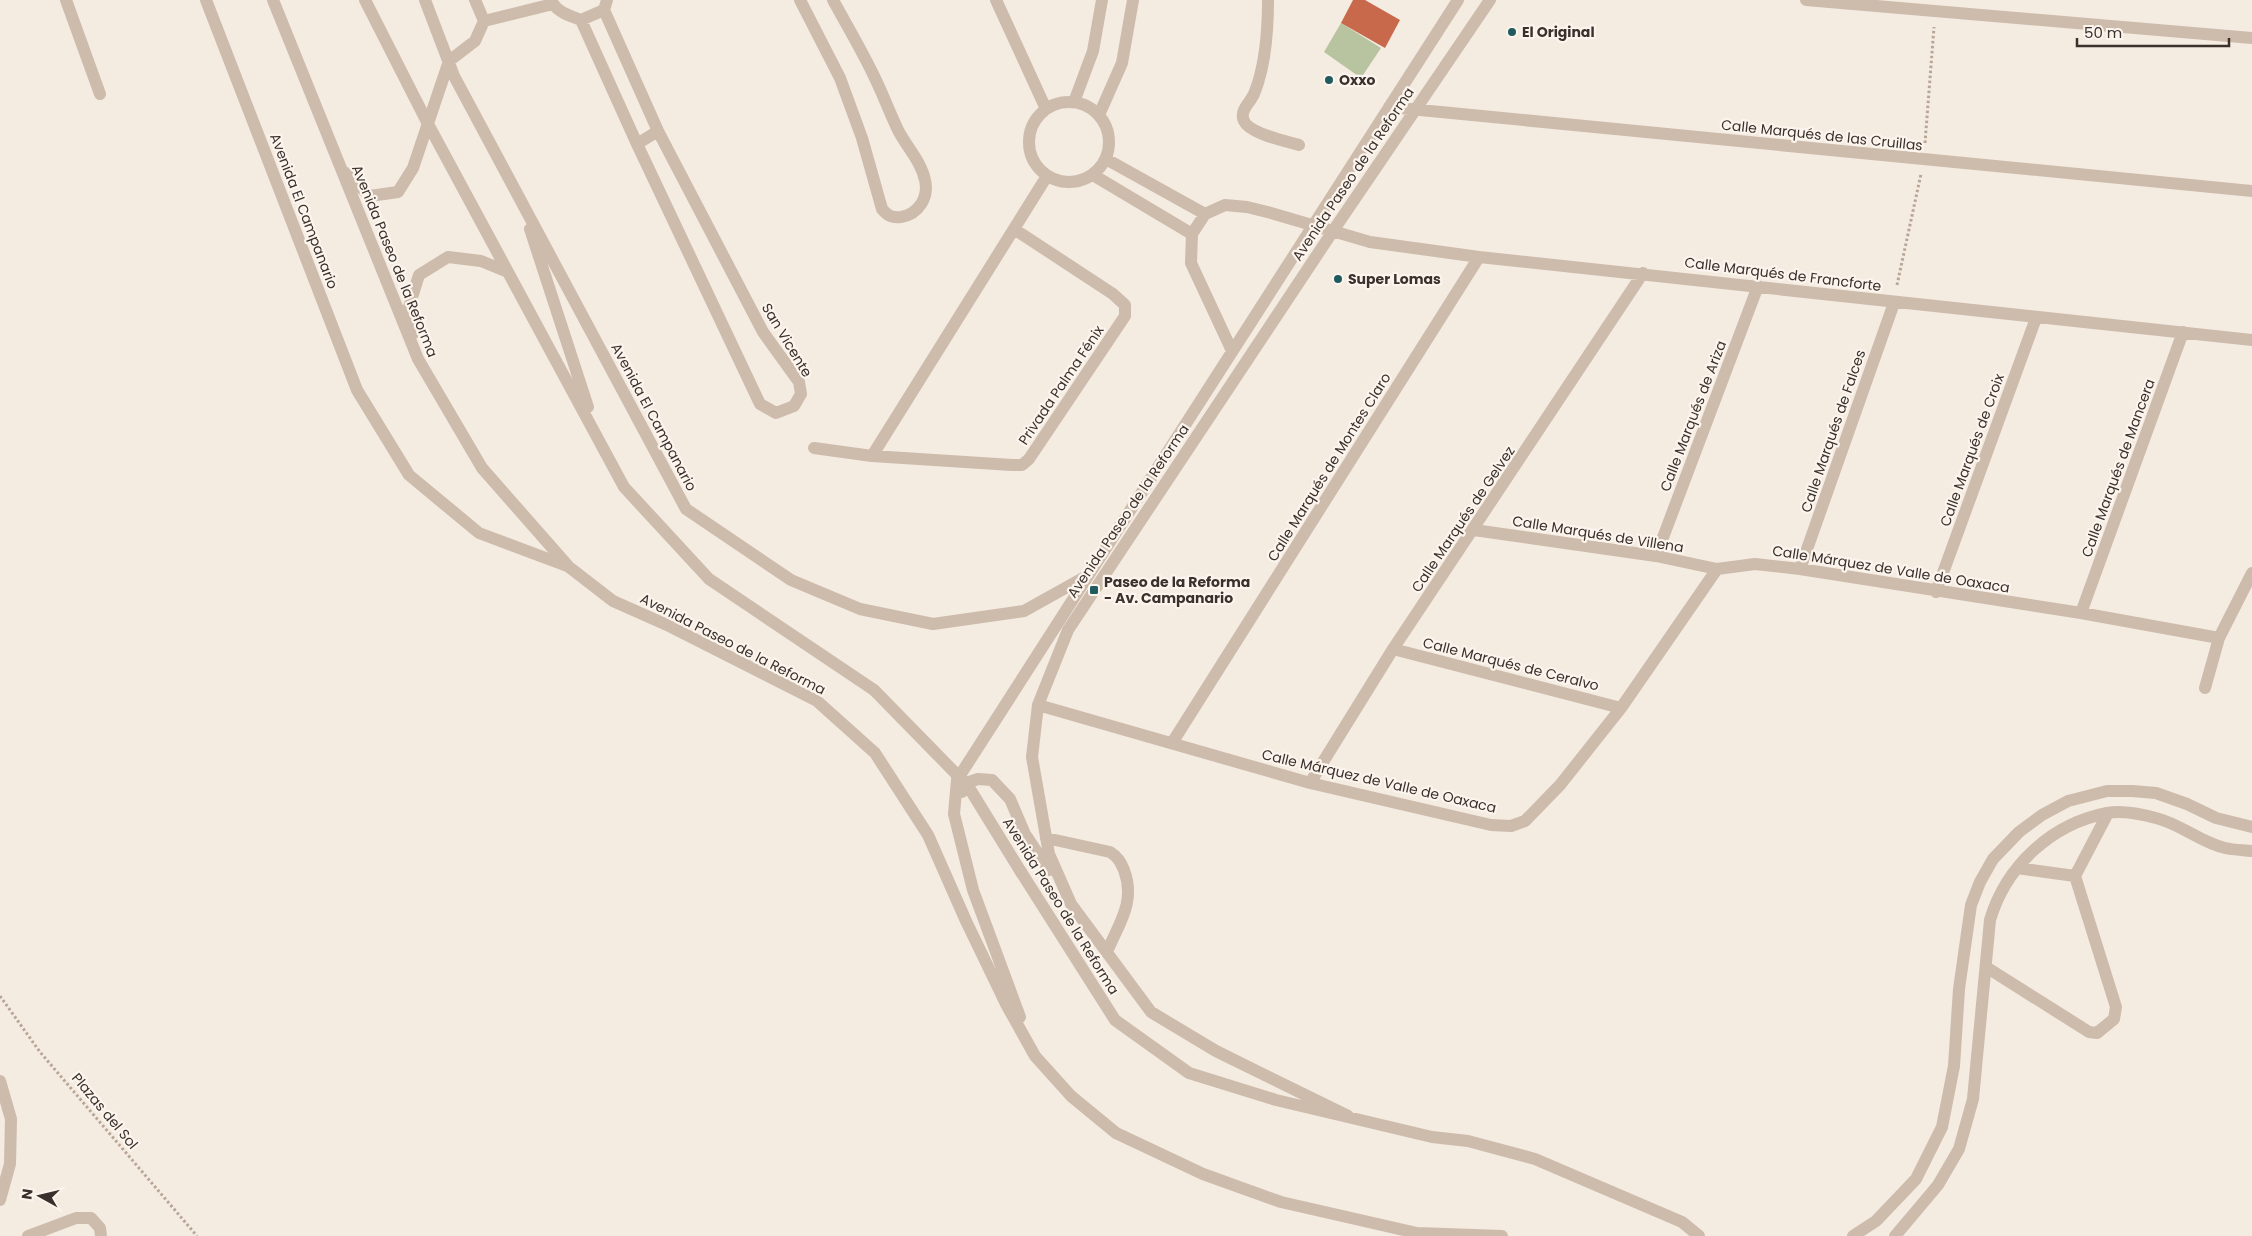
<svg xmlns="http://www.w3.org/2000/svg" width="2252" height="1236" viewBox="0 0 2252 1236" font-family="Poppins,sans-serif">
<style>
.green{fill:#b8c4a0}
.building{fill:#c8694b}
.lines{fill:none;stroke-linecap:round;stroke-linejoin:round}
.path{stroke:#b9a596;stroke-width:3;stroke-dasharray:2.5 2.5;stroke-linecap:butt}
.minor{stroke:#cdbbac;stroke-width:12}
.minor-bridge{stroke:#cdbbac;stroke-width:12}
.poi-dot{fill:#1f5a5e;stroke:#fbf5ee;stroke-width:2}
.labels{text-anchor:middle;stroke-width:4.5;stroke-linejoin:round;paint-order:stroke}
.poi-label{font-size:14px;font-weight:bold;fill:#3b302b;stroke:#fbf5ee;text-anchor:start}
.street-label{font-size:14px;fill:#3b302b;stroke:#fbf5ee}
</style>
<rect width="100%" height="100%" fill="#f4ebe1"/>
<path class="green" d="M 1341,23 L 1381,48 L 1361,78 L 1324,52 Z"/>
<path class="building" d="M 1353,0 L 1365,0 L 1400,20 L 1385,48 L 1341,23 Z"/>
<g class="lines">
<path class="path" d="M 1925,143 L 1934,27
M 1897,285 L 1921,174
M 0,996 L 40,1052 L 197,1236"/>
<path class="minor" d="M 66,0 L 100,94
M 206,0 L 357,390 L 409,475 L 479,533 L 567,566
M 273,0 L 418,359 L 482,468 L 569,567 L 613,601 L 667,625 L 817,701 L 875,753 L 928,835 L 966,921 L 1006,1004 L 1035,1056 L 1071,1096 L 1116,1133 L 1203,1174 L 1281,1202 L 1417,1233 L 1502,1236
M 365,0 L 427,122 L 624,487 L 709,579 L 874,690
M 425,0 L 454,76 L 686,509 L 791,580 L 860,609 L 933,624 L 1024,611 L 1085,577
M 475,0 L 484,21
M 551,0 C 556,12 570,16 581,20 L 604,10 L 607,0
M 800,0 L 840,78 L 862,138 L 882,209 C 888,216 892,218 901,217 C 919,214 929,197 925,180 C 921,161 906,146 898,130 C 889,111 882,92 873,74 C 861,49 846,24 833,0
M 996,0 L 1046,109
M 1268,0 C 1268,31 1266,65 1254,94 C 1250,103 1239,111 1244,121 C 1250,134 1286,141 1299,145
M 1806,0 L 2252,38
M 581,20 L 637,144 L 760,404 L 776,413 L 794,406 L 801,394 L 799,382 L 763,332 L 658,131 L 604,10
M 1074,102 L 1093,51 L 1102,0
M1029 142a40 40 0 1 1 80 0a40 40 0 1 1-80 0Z
M 1389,107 L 2252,191
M 1099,115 L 1122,63 L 1133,0
M 637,144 L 658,131
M 1106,159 L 1205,214
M 344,172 L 370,196 L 398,192 L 413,168 L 449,61 L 475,41 L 484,21 L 553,4
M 1093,175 L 1192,234
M 530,229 L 588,407
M 413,334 L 409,307 L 419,275 L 448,257 L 481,261 L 508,272
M 1232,351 L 1191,263 L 1192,234 L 1205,214 L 1225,205 L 1247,207 L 1271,213 L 1370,242 L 1479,257 L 2252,340
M 814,448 L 872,456 L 1012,465 L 1022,465 L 1029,459 L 1125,316 L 1125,305 L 1113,294 L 1014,229
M 872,456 L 1047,176
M 1474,530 L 1656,556 L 1717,569 L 1755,564 L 1800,569 L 2081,613 L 2219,638
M 1656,556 L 1758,286
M 1800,569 L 1894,303
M 1936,592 L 2036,318
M 2081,613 L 2183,332
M 1393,649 L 1621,708
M 2205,688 L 2219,638 L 2252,573
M 1038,705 L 1310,783 L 1491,825 L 1511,826 L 1525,821 L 1560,785 L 1621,708 L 1717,569
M 1172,743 L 1479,257
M 1310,783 L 1393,649 L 1643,273
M 962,792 L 966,783 L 978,779 L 992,780 L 1010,799 L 1025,834 L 1049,870
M 1046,838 L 1110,852 C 1118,857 1120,861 1124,870 C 1136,902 1119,923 1107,952
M 2017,868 L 2075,876 L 2108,813
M 1021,872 L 1115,1020 L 1189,1073 L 1276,1100 L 1432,1137 L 1468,1141 L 1535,1159 L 1682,1222 L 1699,1236
M 1986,967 L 2089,1032 L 2097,1033 L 2114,1019 L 2116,1007 L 2075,876
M 1020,1017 L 973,890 L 954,814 L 957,780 L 1458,0
M 0,1081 L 11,1119 L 10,1164 L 0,1200
M 1348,1116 L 1216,1051 L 1151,1012 L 1071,904 L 1049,854 L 1032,757 L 1038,705 L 1068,630 L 1333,231 L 1490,0
M 28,1236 L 76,1218 L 91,1218 L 100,1228 L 101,1236
M 1853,1236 L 1876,1221 L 1916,1179 L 1942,1127 L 1954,1066 L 1959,989 L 1971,905 L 1980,882 L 1993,859 L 2019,832 L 2042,815 L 2068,801 L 2107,791 L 2132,791 L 2156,793 L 2187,804 L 2216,818 L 2252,827
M 1895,1236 L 1938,1185 L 1959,1149 L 1973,1099 L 1990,920 C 2006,866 2051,824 2107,813 C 2123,810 2141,814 2156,818 C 2181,824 2201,843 2225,848 C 2234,850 2243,850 2252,851"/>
<path class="minor-bridge" d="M 874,690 L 968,786 L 1021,872"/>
</g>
<g class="poi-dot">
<circle cx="1512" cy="32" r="5"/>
<circle cx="1329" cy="80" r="5"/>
<circle cx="1338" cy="279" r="5"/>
<rect x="1089" y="585" width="10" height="10" rx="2.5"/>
</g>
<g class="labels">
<g class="poi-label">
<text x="1522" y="37">El Original</text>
<text x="1339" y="85">Oxxo</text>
<text x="1348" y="284">Super Lomas</text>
<text x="1104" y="587">Paseo de la Reforma<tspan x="1104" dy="16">- Av. Campanario</tspan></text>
</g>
<g class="street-label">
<text transform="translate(1822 135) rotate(6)" y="5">Calle Marqués de las Cruillas</text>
<text transform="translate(1353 174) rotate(-56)" y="5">Avenida Paseo de la Reforma</text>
<text transform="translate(304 211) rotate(69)" y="5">Avenida El Campanario</text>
<text transform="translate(395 261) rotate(68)" y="5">Avenida Paseo de la Reforma</text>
<text transform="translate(1783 274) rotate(7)" y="5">Calle Marqués de Francforte</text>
<text transform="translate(787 340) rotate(59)" y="5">San Vicente</text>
<text transform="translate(1061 385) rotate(-56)" y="5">Privada Palma Fénix</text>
<text transform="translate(1693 416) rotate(-69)" y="5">Calle Marqués de Ariza</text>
<text transform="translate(654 417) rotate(62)" y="5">Avenida El Campanario</text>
<text transform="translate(1833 431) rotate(-71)" y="5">Calle Marqués de Falces</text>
<text transform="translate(1972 450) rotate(-70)" y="5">Calle Marqués de Croix</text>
<text transform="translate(1329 467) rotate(-58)" y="5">Calle Marqués de Montes Claro</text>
<text transform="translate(2118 468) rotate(-70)" y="5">Calle Marqués de Mancera</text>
<text transform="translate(1128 511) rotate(-56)" y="5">Avenida Paseo de la Reforma</text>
<text transform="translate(1463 519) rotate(-56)" y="5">Calle Marqués de Gelvez</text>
<text transform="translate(1598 534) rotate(9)" y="5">Calle Marqués de Villena</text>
<text transform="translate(1891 569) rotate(9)" y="5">Calle Márquez de Valle de Oaxaca</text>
<text transform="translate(733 644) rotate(27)" y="5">Avenida Paseo de la Reforma</text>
<text transform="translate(1511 664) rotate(14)" y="5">Calle Marqués de Ceralvo</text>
<text transform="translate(1379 781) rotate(13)" y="5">Calle Márquez de Valle de Oaxaca</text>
<text transform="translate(1061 906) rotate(58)" y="5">Avenida Paseo de la Reforma</text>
<text transform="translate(105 1111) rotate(50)" y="5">Plazas del Sol</text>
</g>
</g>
<g transform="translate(40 1196) rotate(278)" stroke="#fbf5ee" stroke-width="4" paint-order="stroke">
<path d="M0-4L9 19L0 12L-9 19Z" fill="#3b302b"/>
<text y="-8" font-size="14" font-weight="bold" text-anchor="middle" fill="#3b302b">N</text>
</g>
<path d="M2077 38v8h152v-8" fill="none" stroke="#3b302b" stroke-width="2.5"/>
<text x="2084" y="38" font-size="15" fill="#3b302b" stroke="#fbf5ee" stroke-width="4" paint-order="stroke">50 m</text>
</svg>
